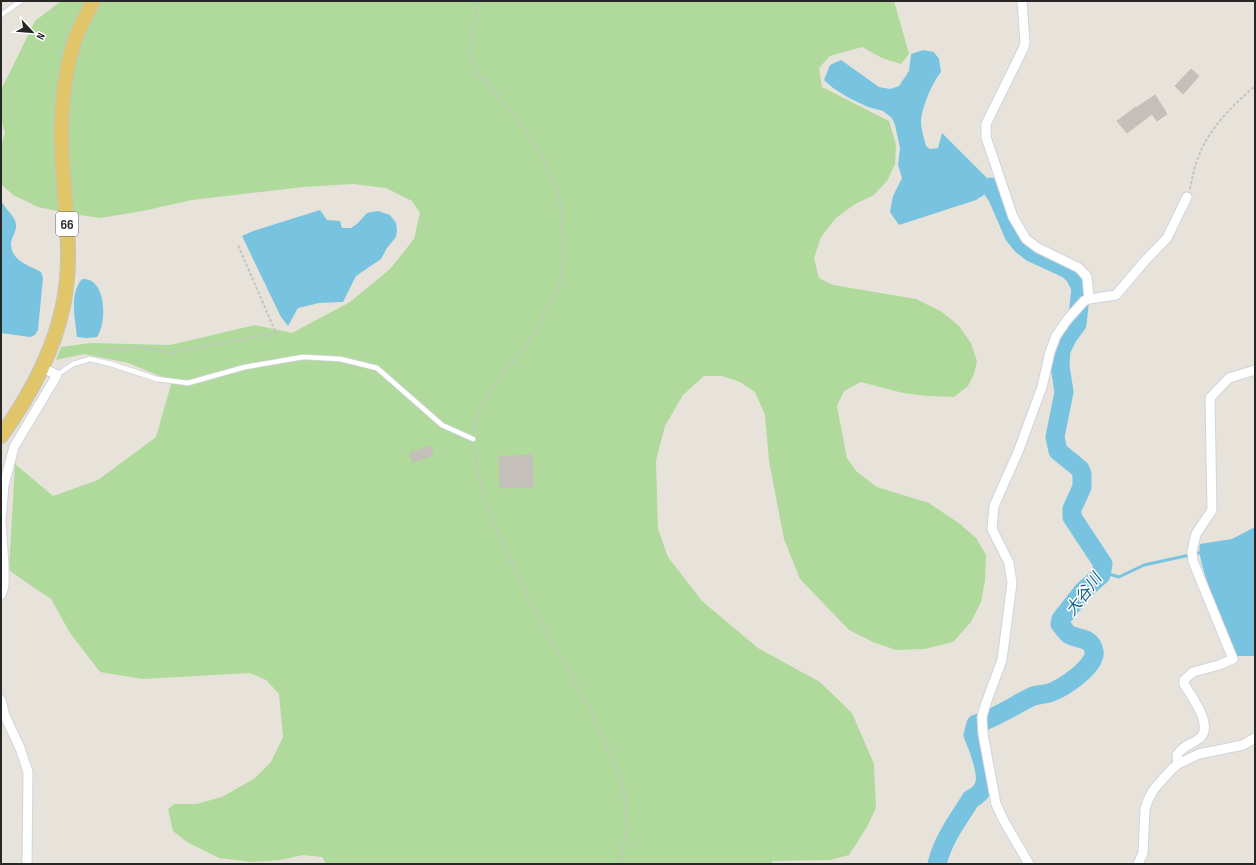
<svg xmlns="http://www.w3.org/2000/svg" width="1256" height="865" viewBox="0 0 1256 865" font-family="'Sofia Sans Condensed','Noto Sans JP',sans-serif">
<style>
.green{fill:#b0da9c}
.water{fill:#78c3e0}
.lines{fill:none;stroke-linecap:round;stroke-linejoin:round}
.stream{stroke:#78c3e0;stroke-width:3}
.river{stroke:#78c3e0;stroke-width:19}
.building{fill:#c4bfba;stroke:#c3beb5}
.lane-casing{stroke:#d0d3df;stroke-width:6}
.street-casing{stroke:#d0d3df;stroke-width:11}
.primary-casing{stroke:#c3c3c3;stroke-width:16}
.path{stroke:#c3c3c3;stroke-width:2;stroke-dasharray:3 2;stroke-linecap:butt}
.lane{stroke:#fff;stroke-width:4.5}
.street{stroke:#fff;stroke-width:9}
.primary{stroke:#e0c668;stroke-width:14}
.labels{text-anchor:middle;stroke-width:3;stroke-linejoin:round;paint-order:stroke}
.shield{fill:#fff;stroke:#686868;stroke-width:1}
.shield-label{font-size:14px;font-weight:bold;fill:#272727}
.water-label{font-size:16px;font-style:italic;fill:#1b6188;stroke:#fff}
</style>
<rect width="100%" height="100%" fill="#e8e3da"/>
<path class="green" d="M 61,1 L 894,1 L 909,54 L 901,64 L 882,58 L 862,47 L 830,56 L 819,68 L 822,87 L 889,121 L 896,144 L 895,164 L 887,181 L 874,195 L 855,204 L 836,218 L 821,237 L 814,258 L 819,278 L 833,285 L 916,299 L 942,312 L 959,326 L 971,343 L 977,361 L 974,374 L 968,386 L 954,397 L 928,396 L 903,393 L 861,382 L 844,391 L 837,406 L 847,458 L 856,471 L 877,487 L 929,503 L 960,524 L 976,538 L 986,555 L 985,581 L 981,602 L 971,622 L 953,642 L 925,649 L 896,650 L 873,642 L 849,630 L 800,579 L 784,539 L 769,461 L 765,415 L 755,392 L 740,382 L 722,376 L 704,376 L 683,395 L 665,426 L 656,461 L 658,529 L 668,557 L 702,601 L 758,648 L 820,682 L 852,713 L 874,764 L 876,808 L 867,827 L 849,855 L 830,860 L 772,861 L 773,864 L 326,864 L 322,857 L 303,855 L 281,860 L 252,862 L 219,858 L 187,842 L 173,831 L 168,809 L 174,804 L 196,804 L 222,797 L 255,778 L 271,762 L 283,737 L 279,694 L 266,680 L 250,673 L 143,679 L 100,672 L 70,633 L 51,599 L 27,583 L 9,570 L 15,464 L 53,496 L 98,480 L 156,437 L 172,381 L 128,363 L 84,354 L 56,360 L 61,347 L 91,343 L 170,345 L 255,325 L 292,333 L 350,302 L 390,269 L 414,239 L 420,213 L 412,201 L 386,188 L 353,184 L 304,187 L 192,200 L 143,211 L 100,218 L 67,213 L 38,207 L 13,195 L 1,184 L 1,146 L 5,133 L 1,119 L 1,90 L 35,21 Z"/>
<path class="water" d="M 923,50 L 934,52 L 939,59 L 941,72 C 932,83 922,107 921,121 C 921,129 924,138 926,146 L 930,149 L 938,148 L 942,133 L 993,184 L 987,193 L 976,200 L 899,225 L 890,212 L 893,196 L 902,178 L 898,165 L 900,148 L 895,125 L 892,118 L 883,111 L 868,107 L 849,98 L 833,88 L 824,80 L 830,65 L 841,60 L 879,87 L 890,89 L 899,86 L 909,71 L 911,54 Z
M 1,200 C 4,208 15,216 16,224 C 17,231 12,236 11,243 C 11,262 29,265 41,272 L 43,278 L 38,330 L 35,335 L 30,337 L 1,333 Z
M 320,210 L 327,220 L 340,221 L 342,228 L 351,228 L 358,223 L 367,213 L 378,211 L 390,215 L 396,223 L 397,230 L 396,237 L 387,248 L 381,259 L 356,276 L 343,302 L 319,303 L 298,308 L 288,326 L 281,317 L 242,236 L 253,231 Z
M 82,279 C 107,277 107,323 97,337 L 87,338 L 77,337 C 75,319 69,294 82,279 Z
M 1255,527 L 1255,656 L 1237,656 C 1229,637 1194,558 1200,544 L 1232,539 Z"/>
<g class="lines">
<path class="stream" d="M 1102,572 L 1119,577 L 1144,565 L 1199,553"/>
<path class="river" d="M 937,864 C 943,839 958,820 971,799 C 977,796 982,792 984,786 C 989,774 978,746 973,735 L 976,724 C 996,718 1013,706 1031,697 C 1037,694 1043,695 1049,693 C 1062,689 1097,666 1094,651 C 1091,637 1080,640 1070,635 C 1066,633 1063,627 1060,624 L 1061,619 L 1083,591 L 1101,575 L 1103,564 L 1072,517 L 1072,509 L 1082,487 L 1082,474 L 1080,469 L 1058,451 L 1055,437 L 1064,392 L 1060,366 L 1061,350 L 1068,336 L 1077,324 L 1081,288 L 1075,276 L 1068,269 L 1031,252 L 1022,245 L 1014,235 L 998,198 L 991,187"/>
</g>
<path class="building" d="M 1191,69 L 1199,76 L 1183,94 L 1175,86 Z
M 1155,95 L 1167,114 L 1157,121 L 1152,114 L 1127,133 L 1117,121 L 1136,107 L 1136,108 Z
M 430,446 L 433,455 L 413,462 L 410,453 Z
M 532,455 L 533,487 L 500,488 L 499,457 Z"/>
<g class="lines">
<defs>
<path id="lane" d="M 1,15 L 21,1
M 57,375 L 73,364 L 90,359 L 111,364 L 157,379 L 188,383 L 245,367 L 303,357 L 340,359 L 377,368 L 442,425 L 473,439"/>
<path id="street" d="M 1022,1 L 1025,42 L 1024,47 L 986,124 L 986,137 L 1013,217 L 1026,239 L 1038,248 L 1079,268 L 1087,277 L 1089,299
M 1,595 L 4,586 L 4,566 L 1,521 L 4,485 L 14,447 L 57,375 L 43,368
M 1,700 L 5,716 L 20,748 L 28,772 L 27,864
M 1178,764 L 1177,755 C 1182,746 1192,744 1200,738 C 1214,725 1191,696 1184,684 L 1184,680 L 1193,672 L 1219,665 L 1233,659 L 1199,576 L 1193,561 L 1192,551 L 1196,534 L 1212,510 L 1210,398 L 1229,378 L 1255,370
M 1029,864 L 1004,821 L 996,804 L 983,734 L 982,717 L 986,703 L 1002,660 L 1012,583 L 1009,563 L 992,529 L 994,506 L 1018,452 L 1042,387 L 1050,352 L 1056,336 L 1067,320 L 1084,301 L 1089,299 L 1116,295 L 1144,262 L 1167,238 L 1187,197
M 1138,864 L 1143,853 L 1145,809 L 1148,800 L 1154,789 L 1172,769 L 1178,764 L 1199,754 L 1243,745 L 1255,738"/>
<path id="primary" d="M 1,436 C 29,397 53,354 63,306 C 74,256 64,206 62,156 C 60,117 63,77 75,39 C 80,26 87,14 93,1"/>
</defs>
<use href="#lane" class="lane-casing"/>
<use href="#street" class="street-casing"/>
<use href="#primary" class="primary-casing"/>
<path class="path" d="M 1190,189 C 1192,179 1194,168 1198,158 C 1209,128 1231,107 1255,86
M 102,354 L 109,350 L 145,347 L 171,353 L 276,333 L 238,245
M 474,432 L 475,421 L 490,391 L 530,340 L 560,284 L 564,257 L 560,202 L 556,187 L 544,160 L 521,124 L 487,83 L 476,72 L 469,52 L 478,1
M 474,446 L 476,463 L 488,511 L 531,604 L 593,715 L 623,784 L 627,829 L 620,864"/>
<use href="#lane" class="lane"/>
<use href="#street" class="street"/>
<use href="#primary" class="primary"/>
</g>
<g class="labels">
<rect class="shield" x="56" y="212" width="22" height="24" rx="3"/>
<g class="shield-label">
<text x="67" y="229">66</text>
</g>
<g class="water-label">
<text transform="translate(1083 594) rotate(-53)" y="6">大谷川</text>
</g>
</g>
<rect width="1256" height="865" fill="none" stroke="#272727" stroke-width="4"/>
<g transform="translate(32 32) rotate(116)" stroke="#ffffff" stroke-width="3" paint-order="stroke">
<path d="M0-3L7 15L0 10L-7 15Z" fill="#272727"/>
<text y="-6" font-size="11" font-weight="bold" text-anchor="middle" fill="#272727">N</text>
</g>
</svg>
